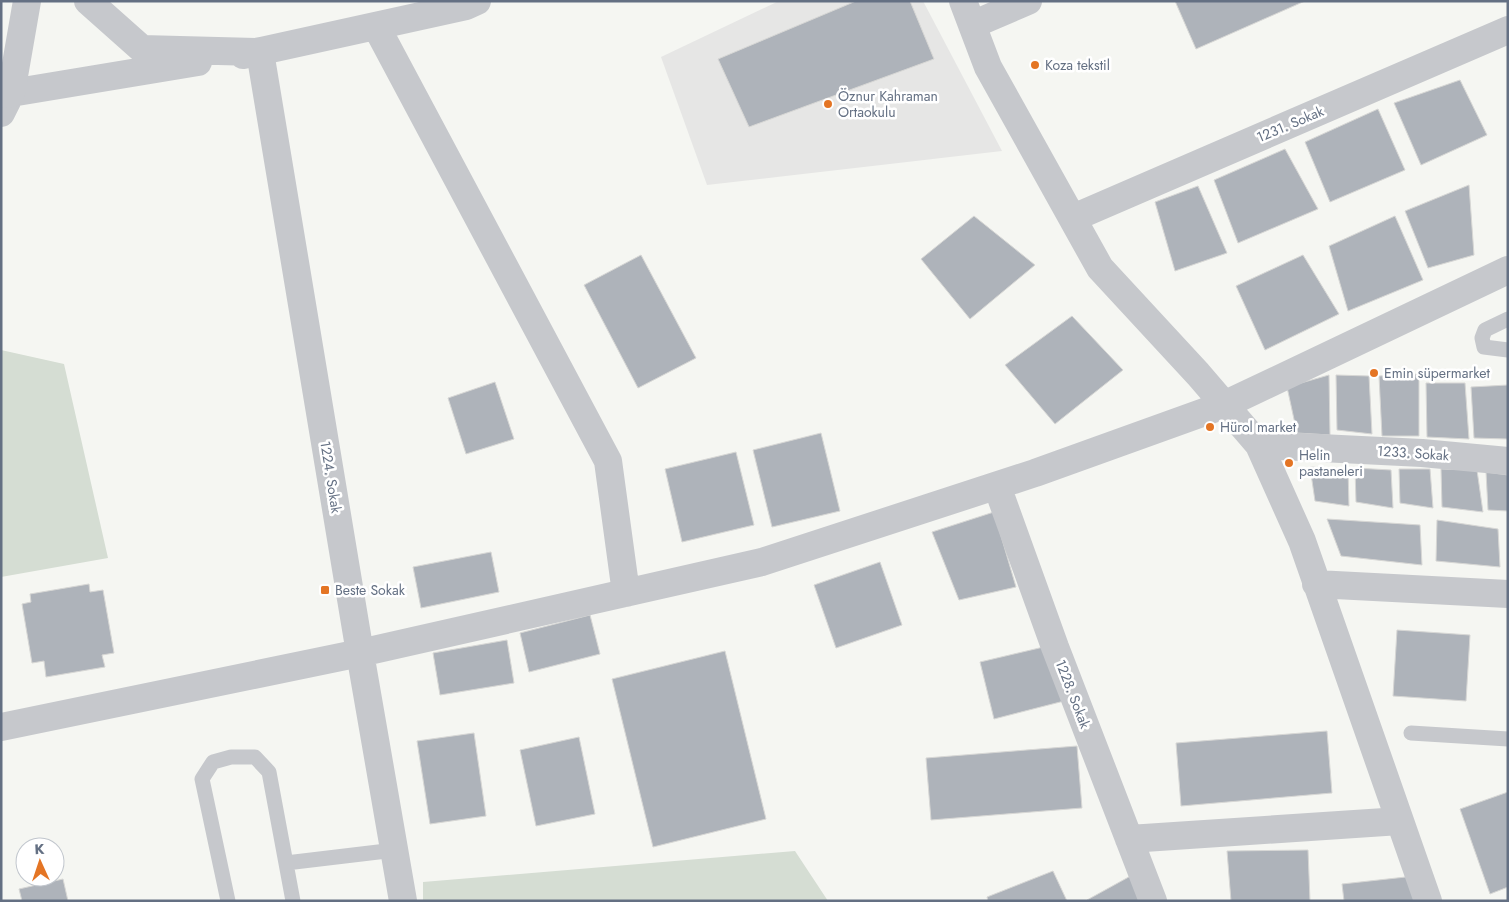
<svg xmlns="http://www.w3.org/2000/svg" width="1509" height="902" viewBox="0 0 1509 902" font-family="Jost,sans-serif">
<style>
.built{fill:#e6e6e5}
.green{fill:#d5ddd3}
.building{fill:#aeb3ba;stroke:#d7d7d5}
.lines{fill:none;stroke-linecap:round;stroke-linejoin:round}
.service{stroke:#c6c8cc;stroke-width:15}
.minor{stroke:#c6c8cc;stroke-width:28}
.tertiary{stroke:#c6c8cc;stroke-width:28}
.poi-dot{fill:#e47524;stroke:#fff;stroke-width:2}
.labels{text-anchor:middle;stroke-width:5;stroke-linejoin:round;paint-order:stroke}
.poi-label{font-size:14px;fill:#647083;stroke:#fff;text-anchor:start}
.street-label{font-size:14px;fill:#647083;stroke:#fff}
</style>
<rect width="100%" height="100%" fill="#f5f6f2"/>
<path class="built" d="M 779,1 L 923,1 L 1002,151 L 707,185 L 661,57 Z"/>
<path class="green" d="M 1,350 L 64,364 L 108,558 L 1,577 Z
M 795,851 L 828,901 L 423,901 L 423,882 Z"/>
<path class="building" d="M 856,1 L 910,1 L 934,59 L 749,127 L 718,59 Z
M 1175,1 L 1305,1 L 1196,49 Z
M 1460,80 L 1487,135 L 1421,165 L 1394,103 Z
M 1378,109 L 1405,170 L 1330,202 L 1305,142 Z
M 1285,149 L 1318,209 L 1238,243 L 1214,180 Z
M 1469,185 L 1474,255 L 1428,268 L 1405,211 Z
M 1198,186 L 1227,253 L 1175,271 L 1155,202 Z
M 974,216 L 1035,265 L 970,319 L 921,259 Z
M 1395,216 L 1423,280 L 1348,311 L 1329,246 Z
M 641,255 L 696,358 L 638,388 L 584,285 Z
M 1303,255 L 1339,314 L 1265,350 L 1236,286 Z
M 1072,316 L 1123,370 L 1055,424 L 1005,365 Z
M 1419,374 L 1419,436 L 1382,436 L 1379,376 Z
M 1329,375 L 1330,435 L 1297,433 L 1287,387 Z
M 1336,375 L 1369,376 L 1372,434 L 1337,430 Z
M 495,382 L 514,439 L 466,454 L 448,398 Z
M 1426,383 L 1465,383 L 1469,439 L 1427,437 Z
M 1508,385 L 1508,439 L 1474,438 L 1471,387 Z
M 821,433 L 840,511 L 772,527 L 753,450 Z
M 736,452 L 754,525 L 682,542 L 665,469 Z
M 1310,467 L 1348,469 L 1349,506 L 1315,501 Z
M 1355,468 L 1391,470 L 1393,508 L 1356,502 Z
M 1399,469 L 1430,469 L 1433,508 L 1400,503 Z
M 1441,469 L 1477,470 L 1483,512 L 1442,507 Z
M 1486,472 L 1508,475 L 1508,511 L 1488,510 Z
M 994,512 L 1016,587 L 959,600 L 932,532 Z
M 1327,519 L 1420,525 L 1422,565 L 1341,556 Z
M 1437,520 L 1498,529 L 1500,567 L 1436,561 Z
M 491,552 L 499,592 L 421,608 L 413,567 Z
M 880,562 L 902,625 L 836,648 L 814,585 Z
M 89,584 L 90,592 L 103,590 L 114,653 L 102,655 L 105,667 L 46,677 L 44,661 L 32,663 L 22,604 L 31,602 L 30,594 Z
M 590,615 L 600,654 L 529,672 L 520,633 Z
M 1397,630 L 1470,635 L 1466,701 L 1393,696 Z
M 507,640 L 514,683 L 440,695 L 433,653 Z
M 1052,645 L 1068,700 L 994,719 L 980,662 Z
M 725,651 L 766,819 L 653,847 L 612,679 Z
M 1327,731 L 1332,793 L 1181,806 L 1176,743 Z
M 474,733 L 486,816 L 430,824 L 417,741 Z
M 579,737 L 595,814 L 536,826 L 520,750 Z
M 1077,746 L 1082,808 L 931,820 L 926,758 Z
M 1508,792 L 1508,887 L 1490,894 L 1460,809 Z
M 1308,850 L 1310,901 L 1231,901 L 1227,851 Z
M 1053,871 L 1067,901 L 988,901 L 987,897 Z
M 1136,873 L 1146,901 L 1088,901 L 1087,900 Z
M 1415,876 L 1418,901 L 1344,901 L 1342,884 Z
M 63,879 L 68,901 L 22,901 L 19,889 Z"/>
<g class="lines">
<path class="service" d="M 1508,319 L 1485,330 L 1482,338 L 1484,347 L 1508,350
M 1411,733 L 1508,739
M 286,863 L 395,850
M 228,901 L 202,779 L 213,762 L 231,757 L 255,757 L 269,772 L 293,901"/>
<path class="minor" d="M 88,1 L 142,49 L 260,52 L 360,653 L 403,901
M 963,1 L 988,67 L 1100,268 L 1198,374 L 1259,445 L 1302,541 L 1428,901
M 972,25 L 1028,1
M 376,26 L 608,461 L 626,593
M 243,55 L 466,6 L 477,1
M 1,113 L 11,93 L 198,62
M 1073,218 L 1508,30
M 1259,445 L 1422,453 L 1508,461
M 997,486 L 1055,647 L 1153,901
M 1316,584 L 1508,594
M 1,727 L 360,653 L 762,562 L 1035,473 L 1224,405 L 1508,270
M 1129,839 L 1400,821"/>
<path class="tertiary" d="M 1,94 L 11,93 L 27,1"/>
</g>
<g class="poi-dot">
<circle cx="1035" cy="65" r="5"/>
<circle cx="828" cy="104" r="5"/>
<circle cx="1374" cy="373" r="5"/>
<circle cx="1210" cy="427" r="5"/>
<circle cx="1289" cy="463" r="5"/>
<rect x="320" y="585" width="10" height="10" rx="2.5"/>
</g>
<g class="labels">
<g class="poi-label">
<text x="1045" y="70">Koza tekstil</text>
<text x="838" y="101">Öznur Kahraman<tspan x="838" dy="16">Ortaokulu</tspan></text>
<text x="1384" y="378">Emin süpermarket</text>
<text x="1220" y="432">Hürol market</text>
<text x="1299" y="460">Helin<tspan x="1299" dy="16">pastaneleri</tspan></text>
<text x="335" y="595">Beste Sokak</text>
</g>
<g class="street-label">
<text transform="translate(1290 124) rotate(-23)" y="5">1231. Sokak</text>
<text transform="translate(1413 453) rotate(4)" y="5">1233. Sokak</text>
<text transform="translate(331 477) rotate(81)" y="5">1224. Sokak</text>
<text transform="translate(1073 694) rotate(69)" y="5">1228. Sokak</text>
</g>
</g>
<rect width="1509" height="902" fill="none" stroke="#647083" stroke-width="5"/>
<g transform="translate(40 862) rotate(357)"><circle r="24" fill="#ffffff" stroke="#c1c6cd"/>
<path d="M0-4L9 19L0 12L-9 19Z" fill="#e47524"/>
<text y="-8" font-size="14" font-weight="bold" text-anchor="middle" fill="#647083">K</text>
</g>
</svg>
